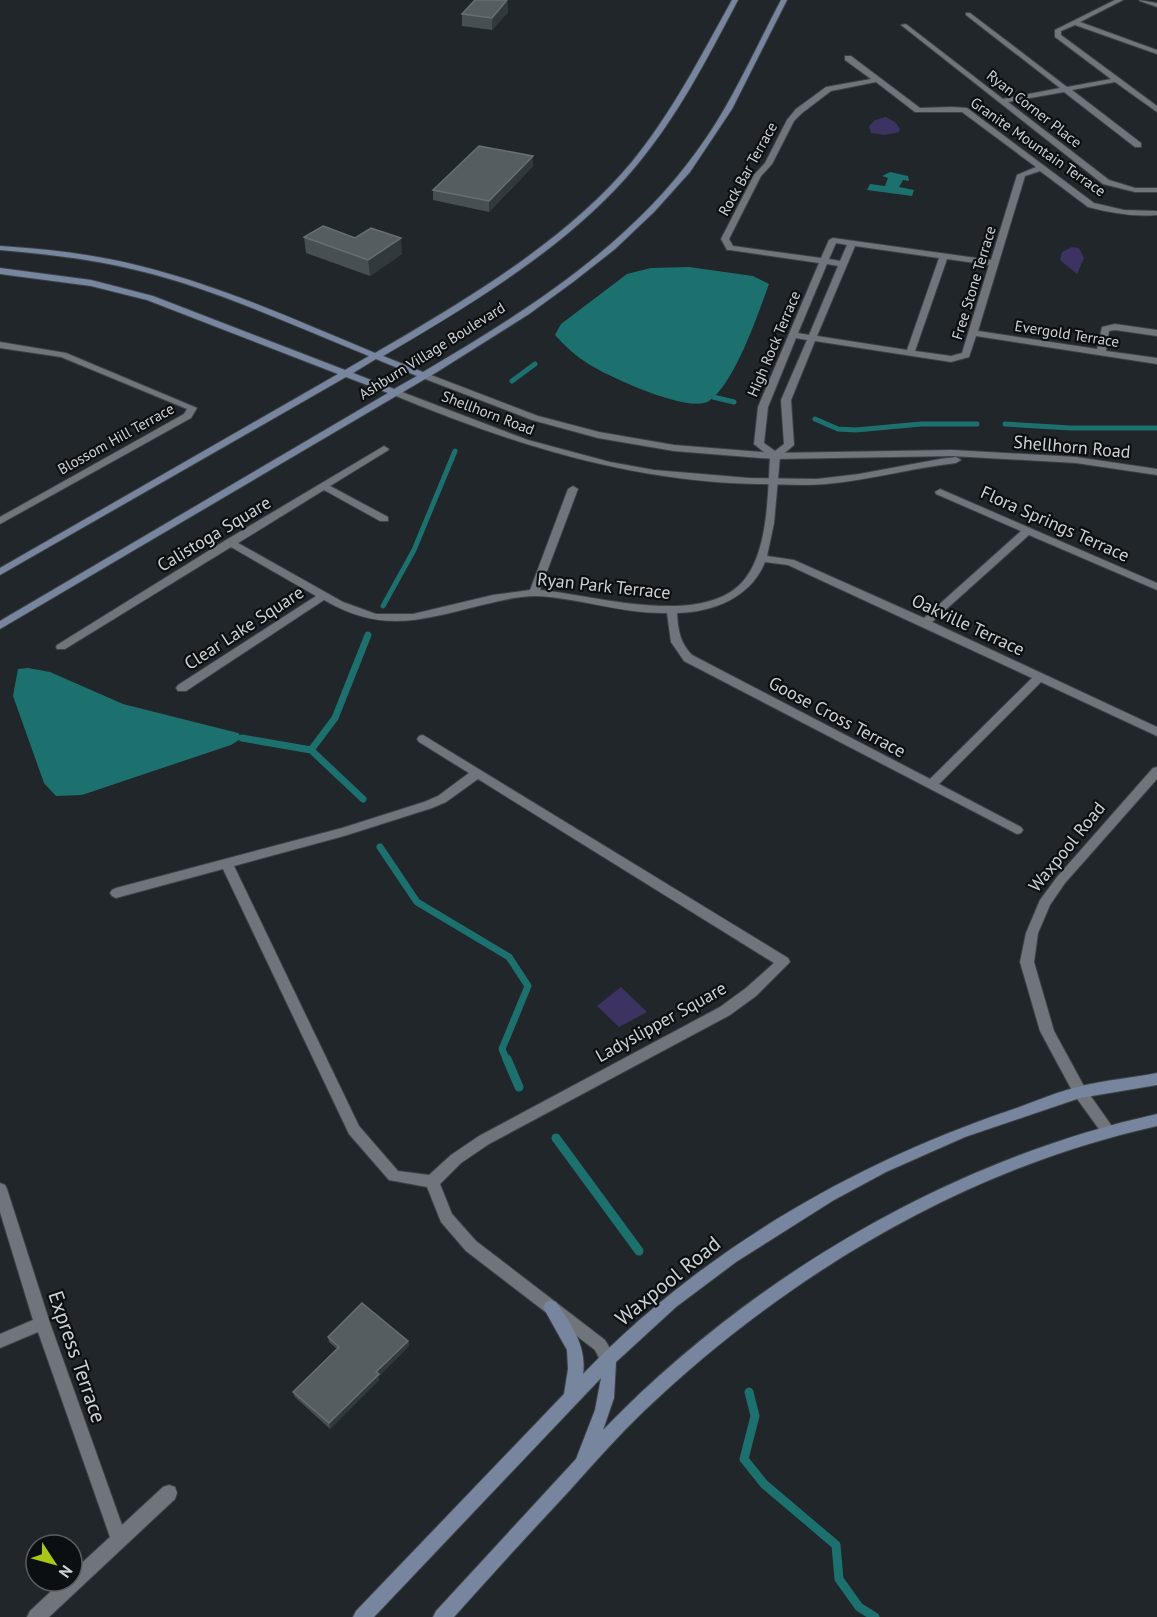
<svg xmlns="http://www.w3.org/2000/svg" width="1157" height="1617" viewBox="0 0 1157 1617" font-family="'PT Sans',sans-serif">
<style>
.green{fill:#3c3362}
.water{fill:#1c716f}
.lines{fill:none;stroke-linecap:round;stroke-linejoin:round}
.stream-far2{stroke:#1c716f;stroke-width:5}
.stream-far1{stroke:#1c716f;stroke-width:7}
.stream{stroke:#1c716f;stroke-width:9}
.minor-casing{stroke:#3d4245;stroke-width:2}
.tertiary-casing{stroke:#3d4245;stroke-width:2}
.secondary-casing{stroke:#3d4245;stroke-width:2}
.minor{fill:#6f757a;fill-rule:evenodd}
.tertiary{fill:#6f757a;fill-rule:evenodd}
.secondary{fill:#78859e;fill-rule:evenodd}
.wall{fill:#474f52}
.shaded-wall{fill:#32393c}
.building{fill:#565d60;stroke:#686f72;stroke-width:1.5}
.labels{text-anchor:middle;stroke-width:4.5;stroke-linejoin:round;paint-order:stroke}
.far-street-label{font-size:15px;fill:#ced2d4;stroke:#0c0f11}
.street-label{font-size:18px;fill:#ced2d4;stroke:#0c0f11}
.near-street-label{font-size:21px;fill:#ced2d4;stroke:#0c0f11}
</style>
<rect width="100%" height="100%" fill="#21262a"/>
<path class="green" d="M 886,117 L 895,122 L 900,129 L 899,132 L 885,135 L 871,133 L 869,126 L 875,120 Z
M 1072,247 L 1079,248 L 1084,258 L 1077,274 L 1060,260 L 1062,252 Z
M 621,987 L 647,1012 L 619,1027 L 597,1006 Z"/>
<path class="water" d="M 890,172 L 908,176 L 909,181 L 903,180 L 899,187 L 914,190 L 912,196 L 867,190 L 870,184 L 885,186 L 888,178 L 882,176 Z
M 689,267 L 753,276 L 769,284 C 758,314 735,383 709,401 C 689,414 610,377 590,365 C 577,357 565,346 555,335 L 561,324 L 627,274 L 651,268 Z
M 28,668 L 50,672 L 123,704 L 238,733 L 242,738 L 231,745 L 82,795 L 56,796 L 44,783 L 13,696 L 18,669 Z"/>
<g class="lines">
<path class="stream-far2" d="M 512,381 L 535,364
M 713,397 L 734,402
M 815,419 L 838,429 L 856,430 L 921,424 L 977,424
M 1005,424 L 1071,428 L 1157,428
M 383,606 L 414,550 L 455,451"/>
<path class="stream-far1" d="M 242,738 L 311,750 L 363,799
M 311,750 L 335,718 L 368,635
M 380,847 L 417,902 L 509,957 L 528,986 L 502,1049 L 507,1061"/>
<path class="stream" d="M 507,1059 L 519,1087
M 556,1138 L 639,1251
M 749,1392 L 755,1416 L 744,1459 L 764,1484 L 836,1545 L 839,1579 L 859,1607 L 875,1617"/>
<defs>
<path id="minor" d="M 1115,0 L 1123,0 L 1080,22 L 1157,50 L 1157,54 L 1075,25 L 1061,31 L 1061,35 L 1157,106 L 1157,112 L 1115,82 L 1072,90 L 1141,143 L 1141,147 L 1135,147 L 1064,92 L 1008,102 L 1109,180 L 1135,188 L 1157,188 L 1157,192 L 1135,192 L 1103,184 L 901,25 L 906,24 L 1003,99 L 1060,88 L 966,15 L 966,13 L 970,13 L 1067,87 L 1111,79 L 1055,37 L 1055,30 Z
M 1139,0 L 1157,3 L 1157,7 L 1140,1 Z
M 845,56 L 851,56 L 920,108 L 952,107 L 967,108 L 1094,203 L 1124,210 L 1157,211 L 1157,215 C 1133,217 1111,213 1088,207 L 1040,171 L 1025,176 L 978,331 L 1097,349 L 1102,327 L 1115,324 L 1157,330 L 1157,336 L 1115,330 L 1109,331 L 1106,351 L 1157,358 L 1157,364 L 976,336 L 969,357 L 951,362 L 815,341 L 791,400 L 794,445 L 780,457 L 774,523 L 767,556 L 794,560 L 924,618 L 1021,531 L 936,494 L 935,492 L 940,489 L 1157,583 L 1157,590 L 1029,535 L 932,622 L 1157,727 L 1157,736 L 1041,682 L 939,784 L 1021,827 L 1023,830 L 1021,833 L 1017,834 L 684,661 L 671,642 L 667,613 C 622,614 580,598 536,596 C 518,596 499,601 482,605 C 421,620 382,634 324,600 L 186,691 L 178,691 L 176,688 L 178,685 L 316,596 L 231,547 L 65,649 L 57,649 L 56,647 L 57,645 L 226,540 L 384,446 L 389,449 L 387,451 L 330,486 L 388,517 L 388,521 L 380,521 L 324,490 L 238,543 L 343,602 L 376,614 L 413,614 L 493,595 L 530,590 L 568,489 L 573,486 L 578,489 L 540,590 C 595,595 714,632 749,573 C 768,543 768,492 770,457 L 754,444 L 758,407 L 819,263 L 730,250 L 727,250 L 721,239 L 754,175 L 765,163 L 787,120 L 796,109 L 826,87 L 871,79 L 845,60 ZM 876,82 L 915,112 L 962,112 L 1036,167 L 1017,175 L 991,260 L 833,238 L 829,240 L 821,258 L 733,246 L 729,239 L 761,176 L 772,164 L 794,121 L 802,113 L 831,91 ZM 836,243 L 847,245 L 840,261 L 829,259 ZM 855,246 L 939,258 L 907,350 L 817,336 ZM 947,259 L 989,265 L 962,353 L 951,356 L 915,351 ZM 827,264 L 838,266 L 809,335 L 798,333 ZM 796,338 L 807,340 L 781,400 L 784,444 L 775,451 L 764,443 L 768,407 ZM 765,562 L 788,565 L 1032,678 L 930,779 L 692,655 C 680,643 678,630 677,613 C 714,612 751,597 765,562 Z
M 0,342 L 66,353 L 197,408 L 191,418 L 0,524 L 0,517 L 184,414 L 187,409 L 61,357 L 0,348 Z
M 423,735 L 788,958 L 790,962 L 756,996 L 730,1015 L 489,1144 L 461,1163 L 440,1184 L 452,1214 L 476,1241 L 605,1340 L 616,1359 L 614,1364 L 608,1366 L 602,1364 L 595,1350 L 466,1251 L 441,1222 L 427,1187 L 389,1180 L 349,1134 L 223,869 L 116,898 L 112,896 L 110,893 L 112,890 L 116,888 L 342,828 L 424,802 L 438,796 L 469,773 L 419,742 L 417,739 L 419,736 ZM 478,779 L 774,963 L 746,988 L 720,1007 L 479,1136 L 451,1155 L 429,1175 L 398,1171 L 359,1126 L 234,866 L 344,836 L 432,808 L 446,802 Z
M 0,1183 L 5,1185 L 7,1189 L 50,1323 L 122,1525 L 163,1487 L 169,1485 L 175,1487 L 177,1493 L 175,1499 L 49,1617 L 27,1617 L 30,1611 L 62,1581 L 72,1581 L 72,1572 L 110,1537 L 38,1332 L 0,1348 L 0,1334 L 33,1320 L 0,1212 Z"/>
<path id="tertiary" d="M 423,372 L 538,416 L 599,432 L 674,445 L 775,453 L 952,450 L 1076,457 L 1157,469 L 1157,475 L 1076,463 L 952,456 L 775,459 L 674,451 L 598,438 L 532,420 L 420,377 L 420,373 Z
M 394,389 L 528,440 L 610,462 L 654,470 L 749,478 L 817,479 L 859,474 L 940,459 L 956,457 L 961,460 L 956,463 C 912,468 870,480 826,484 C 804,486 781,484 758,484 C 629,482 509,443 391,394 L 389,392 Z
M 1157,767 L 1157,779 L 1065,883 L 1050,905 L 1038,933 L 1034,962 L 1054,1031 L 1085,1088 L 1116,1132 L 1114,1136 L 1109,1138 L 1104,1136 L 1075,1096 L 1040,1031 L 1020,962 L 1026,933 L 1040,900 L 1057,877 L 1153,768 Z"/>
<path id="secondary" d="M 732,0 L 738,0 C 708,57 678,116 636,166 C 571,245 470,305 383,356 L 423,372 C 524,313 628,247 697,151 C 731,105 754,51 781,0 L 787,0 L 732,109 L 690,172 L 654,212 L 615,249 L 573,282 L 529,314 L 437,372 L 0,629 L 0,621 L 388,393 L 346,377 L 0,575 L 0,568 L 338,374 L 147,300 L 91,286 L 0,274 L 0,268 L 91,280 L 153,296 L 345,370 L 369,356 C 292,325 216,289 136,270 C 92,259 46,254 0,250 L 0,246 C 47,249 94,254 140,266 C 221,286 298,321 375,353 C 463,302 566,241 631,163 C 672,113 701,56 732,0 ZM 376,359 L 417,376 L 394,389 L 353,373 Z
M 1157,1073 L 1157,1085 L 1080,1098 L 965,1137 L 886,1172 L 834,1200 L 736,1262 L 676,1307 L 616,1362 L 614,1398 L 603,1430 C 750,1278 949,1160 1157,1114 L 1157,1126 C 964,1169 787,1275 644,1411 C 618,1436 594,1463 570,1490 C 531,1532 492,1574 454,1617 L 433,1617 L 436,1611 L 576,1459 L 595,1410 L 601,1378 L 374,1617 L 353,1617 L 356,1611 L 564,1394 L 568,1369 L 567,1350 L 543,1307 L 546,1302 L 551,1300 L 556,1302 C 571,1324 587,1346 583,1374 C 699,1253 850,1165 1008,1111 C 1032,1103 1056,1092 1081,1086 C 1106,1080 1132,1078 1157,1073 Z"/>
</defs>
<use href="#minor" class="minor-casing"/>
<use href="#tertiary" class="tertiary-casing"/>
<use href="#secondary" class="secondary-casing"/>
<use href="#minor" class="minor"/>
<use href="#tertiary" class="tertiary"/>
<use href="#secondary" class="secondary"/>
</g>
<path class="wall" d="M 507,0 L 508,12 L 492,30 L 462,26 L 462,14 Z
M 533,166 L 489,212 L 433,200 L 433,190 Z
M 304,237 L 402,254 L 370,276 L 306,253 Z
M 328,1337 L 408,1341 L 409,1346 L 379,1376 L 379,1380 L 330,1429 L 295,1397 L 293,1392 L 337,1349 L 329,1342 Z"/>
<path class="shaded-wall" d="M 507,0 L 508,12 L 492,30 L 492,18 Z
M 533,156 L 533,166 L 489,212 L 489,201 Z
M 401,238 L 402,254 L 370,276 L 368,260 Z
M 408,1341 L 409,1346 L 379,1376 L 379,1380 L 330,1429 L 329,1423 L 376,1372 Z"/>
<path class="building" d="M 475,0 L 507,0 L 492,18 L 462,14 Z
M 479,146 L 533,156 L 489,201 L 433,190 Z
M 323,226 L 355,238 L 371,228 L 401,238 L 368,260 L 304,237 Z
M 362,1303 L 408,1341 L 376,1372 L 379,1374 L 329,1423 L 293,1392 L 339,1347 L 328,1337 Z"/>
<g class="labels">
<g class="far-street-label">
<text transform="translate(1034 109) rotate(38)" y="5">Ryan Corner Place</text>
<text transform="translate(1038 147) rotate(35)" y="5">Granite Mountain Terrace</text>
<text transform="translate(748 169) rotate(-61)" y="5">Rock Bar Terrace</text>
<text transform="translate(974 283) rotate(-73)" y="5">Free Stone Terrace</text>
<text transform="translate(1067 334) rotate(9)" y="5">Evergold Terrace</text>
<text transform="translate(774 344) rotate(-67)" y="5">High Rock Terrace</text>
<text transform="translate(432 351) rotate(-32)" y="5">Ashburn Village Boulevard</text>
<text transform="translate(488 413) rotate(21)" y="5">Shellhorn Road</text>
<text transform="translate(116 439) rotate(-29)" y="5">Blossom Hill Terrace</text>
</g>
<g class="street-label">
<text transform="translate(1072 447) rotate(5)" y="6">Shellhorn Road</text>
<text transform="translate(1055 524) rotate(24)" y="6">Flora Springs Terrace</text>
<text transform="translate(214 534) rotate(-31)" y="6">Calistoga Square</text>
<text transform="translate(604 586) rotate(6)" y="6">Ryan Park Terrace</text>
<text transform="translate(968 625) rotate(25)" y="6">Oakville Terrace</text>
<text transform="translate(244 628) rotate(-33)" y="6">Clear Lake Square</text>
<text transform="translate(837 717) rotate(28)" y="6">Goose Cross Terrace</text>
<text transform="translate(1067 847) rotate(-51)" y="6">Waxpool Road</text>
<text transform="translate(661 1022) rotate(-29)" y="6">Ladyslipper Square</text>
</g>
<g class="near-street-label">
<text transform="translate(668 1281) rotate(-39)" y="7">Waxpool Road</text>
<text transform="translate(77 1357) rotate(71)" y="7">Express Terrace</text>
</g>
</g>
<g transform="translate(54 1563) rotate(126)"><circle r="28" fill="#0c0f11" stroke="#5a5d5f" stroke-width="1.5"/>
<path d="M0-4.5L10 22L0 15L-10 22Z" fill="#aac718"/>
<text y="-9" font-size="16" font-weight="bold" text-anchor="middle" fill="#ced2d4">N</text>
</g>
</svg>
